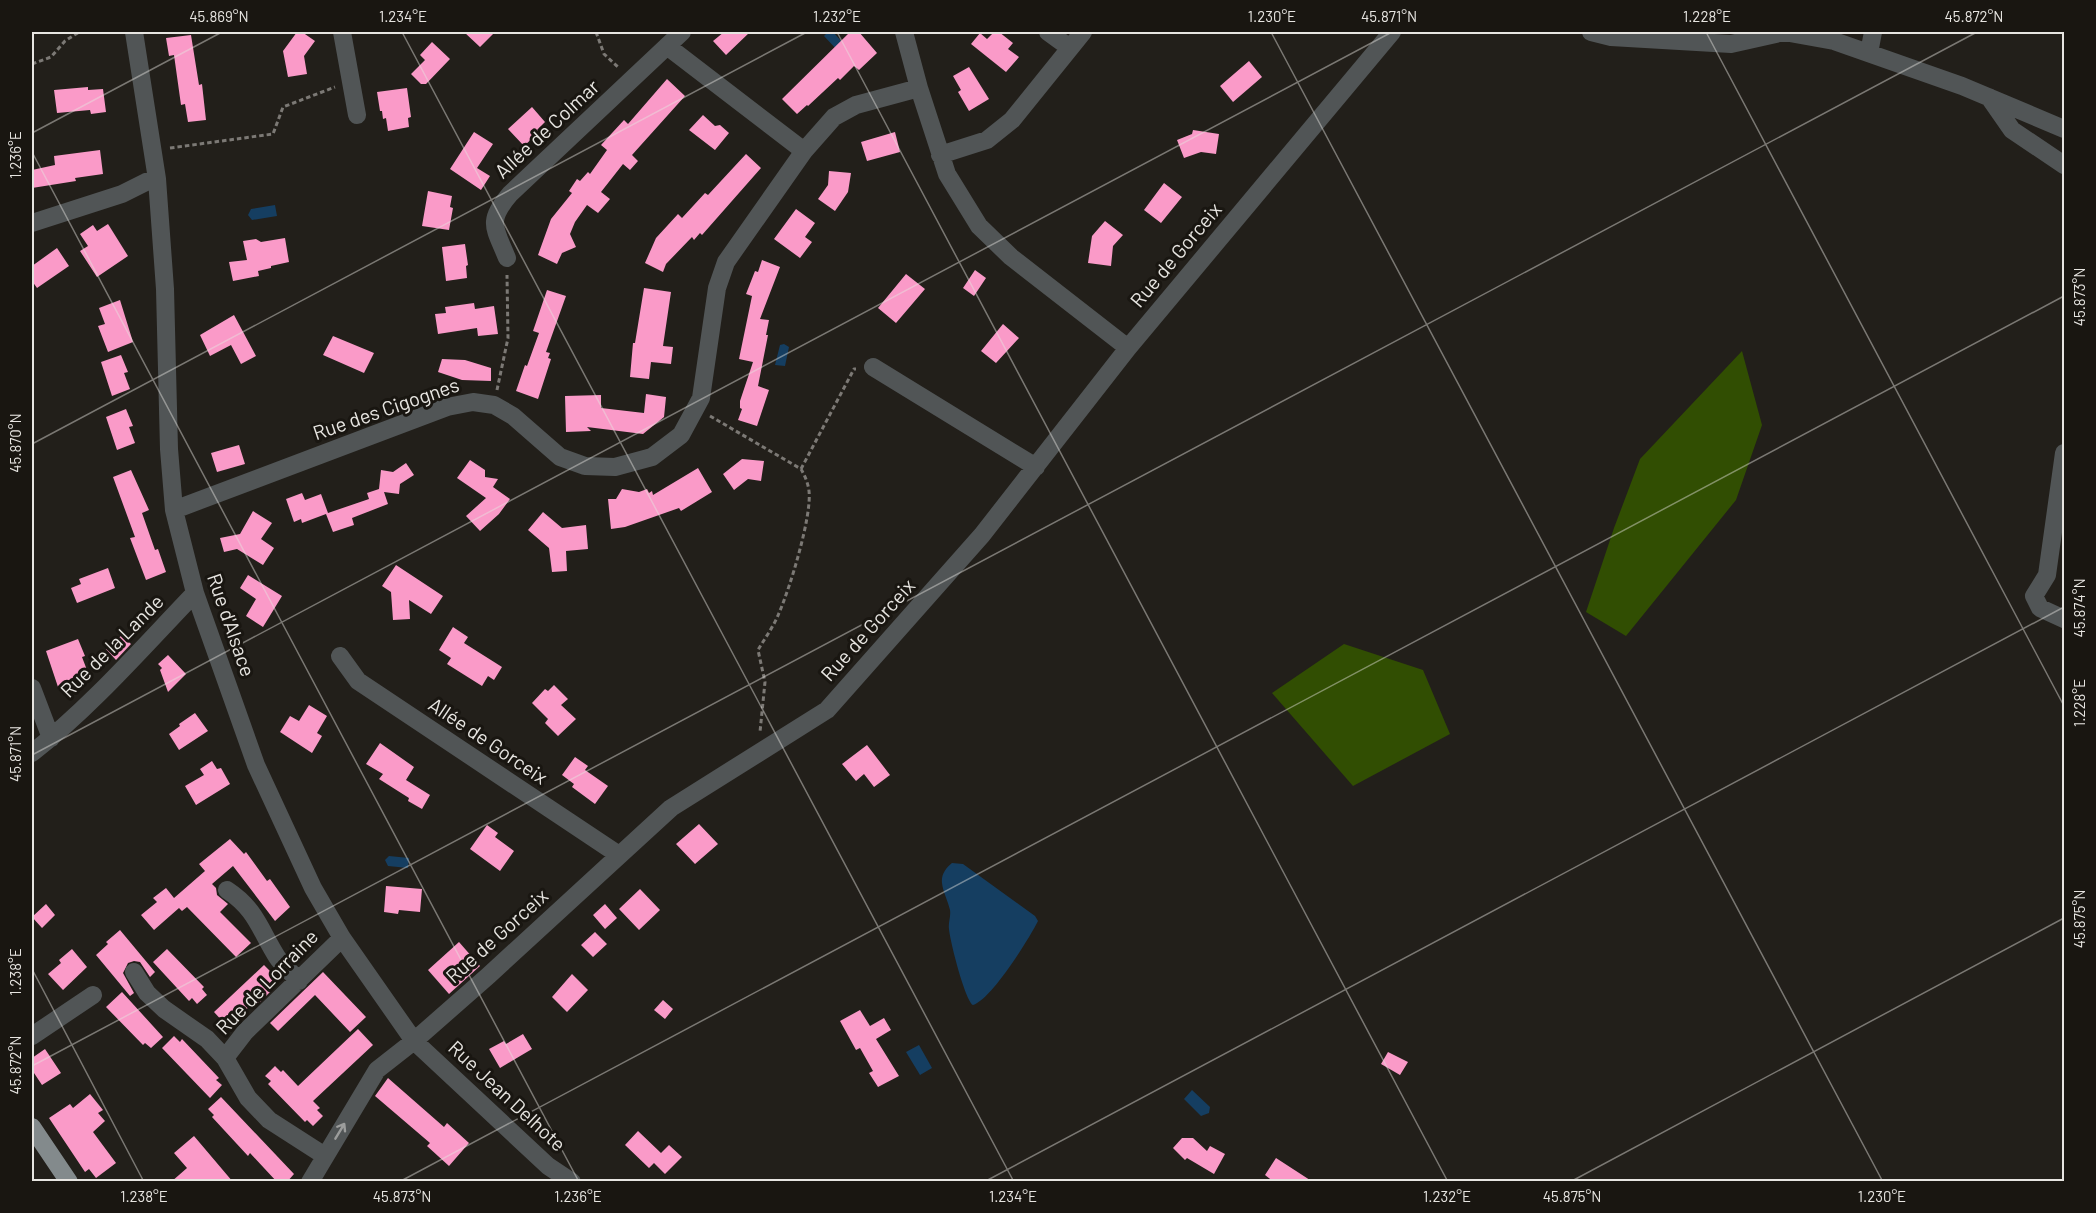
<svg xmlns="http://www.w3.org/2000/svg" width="2096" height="1213" viewBox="0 0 2096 1213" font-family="Barlow,sans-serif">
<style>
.forest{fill:#314e02}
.water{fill:#153e61}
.building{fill:#fa9ac8}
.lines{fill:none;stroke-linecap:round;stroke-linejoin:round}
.path{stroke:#7c7975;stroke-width:3;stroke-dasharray:4.5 3;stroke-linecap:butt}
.street{stroke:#515556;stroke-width:18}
.primary{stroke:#838a8c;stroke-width:18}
.oneway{stroke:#9c9d9c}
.ticks{fill:none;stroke:#e7e5e1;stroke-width:1.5;stroke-opacity:0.45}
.labels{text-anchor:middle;stroke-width:6;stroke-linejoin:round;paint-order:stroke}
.street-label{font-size:20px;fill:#e7e5e1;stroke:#191611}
.neatline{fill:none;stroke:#e7e5e1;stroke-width:2}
.ticks-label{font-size:15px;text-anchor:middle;fill:#e7e5e1}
</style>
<rect width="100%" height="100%" fill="#221f1a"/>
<path class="forest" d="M 1742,351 L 1762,425 L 1736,500 L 1626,636 L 1586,612 L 1614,528 L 1640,459 Z
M 1344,644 L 1423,670 L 1450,734 L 1353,786 L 1272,693 Z"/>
<path class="water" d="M 828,32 L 833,32 L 842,42 L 838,51 L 824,36 Z
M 275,205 L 277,216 L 252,220 L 248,215 L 251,209 Z
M 784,344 L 789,347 L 785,366 L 775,365 L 780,345 Z
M 389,856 L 409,858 L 408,868 L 388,866 L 385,860 Z
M 952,863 L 963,864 L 1035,916 L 1038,921 C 1029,939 991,1000 973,1005 C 965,1000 950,941 949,929 C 948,923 951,917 950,910 C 948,901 943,892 942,883 C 941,874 946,868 952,863 Z
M 919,1045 L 932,1068 L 920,1075 L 906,1052 Z
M 1192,1090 L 1210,1107 L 1209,1113 L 1201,1116 L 1184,1099 Z"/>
<path class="building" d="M 297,32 L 302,32 L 315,41 L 304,56 L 307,74 L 288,77 L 283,51 Z
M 464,32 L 495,32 L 480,47 Z
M 724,32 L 750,32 L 726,55 L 713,41 Z
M 850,32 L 859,32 L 877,53 L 859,70 L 854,66 L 840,80 L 838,78 L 808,106 L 807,105 L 797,114 L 782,99 Z
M 994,32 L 999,32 L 1013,43 L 1008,49 L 1019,57 L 1006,72 L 971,44 L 980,33 L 987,39 Z
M 191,35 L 199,85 L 202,84 L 206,120 L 188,122 L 185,104 L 181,105 L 174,55 L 169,56 L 166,38 Z
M 432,42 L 450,59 L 426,84 L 421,84 L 411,74 L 425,60 L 420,55 Z
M 1249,61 L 1262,77 L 1233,102 L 1220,86 Z
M 969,67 L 989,99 L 969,111 L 958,92 L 961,90 L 953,76 Z
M 667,79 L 685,96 L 632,155 L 638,161 L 630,170 L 623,164 L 601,192 L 610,199 L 598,213 L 587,205 L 575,222 L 570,234 L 576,247 L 562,253 L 557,264 L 538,255 L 551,219 L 572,193 L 569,191 L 577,179 L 580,181 L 588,172 L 590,174 L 607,150 L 601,145 L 624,120 L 628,124 Z
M 88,87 L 88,90 L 103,89 L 106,112 L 91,114 L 90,110 L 57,113 L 54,90 Z
M 407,88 L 411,117 L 408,118 L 409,127 L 388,131 L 386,118 L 383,119 L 382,111 L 380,111 L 377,92 Z
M 532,107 L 545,122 L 537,130 L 539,132 L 524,146 L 508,129 Z
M 703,115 L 715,126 L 720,125 L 729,133 L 715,150 L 689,130 Z
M 1193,130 L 1219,134 L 1216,154 L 1201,152 L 1184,158 L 1177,140 L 1192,134 Z
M 474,132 L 493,144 L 477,168 L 490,176 L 481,190 L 450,169 Z
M 895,132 L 900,152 L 867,161 L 861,142 Z
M 100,150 L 103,174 L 75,178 L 76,181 L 32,188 L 32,170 L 55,165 L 54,156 Z
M 746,154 L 761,168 L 702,235 L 700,233 L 694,240 L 692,237 L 666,264 L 663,272 L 645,263 L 656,238 L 678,214 L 682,218 L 705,193 L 708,195 Z
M 829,171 L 851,173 L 848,192 L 835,211 L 818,199 L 828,185 Z
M 1164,183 L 1182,197 L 1161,223 L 1144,210 Z
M 428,191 L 452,196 L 450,207 L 453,208 L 449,230 L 422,226 Z
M 796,209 L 815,223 L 805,237 L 812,242 L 800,258 L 774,239 Z
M 1105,221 L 1123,235 L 1113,246 L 1111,266 L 1088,263 L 1092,236 Z
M 108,224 L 128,256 L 97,277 L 80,251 L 88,246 L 80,234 L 93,225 L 97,231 Z
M 285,238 L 289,262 L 271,266 L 271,268 L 258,271 L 259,276 L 233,281 L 229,262 L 247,260 L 243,241 L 256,239 L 261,242 Z
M 465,244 L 468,265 L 466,266 L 467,278 L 446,281 L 442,247 Z
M 57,248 L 69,266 L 37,288 L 32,281 L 32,266 Z
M 762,260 L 780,267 L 760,319 L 769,320 L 766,335 L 768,335 L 758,386 L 769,390 L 757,426 L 738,420 L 742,409 L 740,408 L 740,401 L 753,362 L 739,359 L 752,296 L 746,294 L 755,271 L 758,272 Z
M 975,270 L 986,278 L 974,296 L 963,288 Z
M 906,274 L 925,289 L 896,323 L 878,308 Z
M 644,288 L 671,292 L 663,346 L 673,347 L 671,364 L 651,362 L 649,379 L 630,377 L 633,343 L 635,343 Z
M 547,290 L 566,296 L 546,352 L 550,353 L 548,358 L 551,359 L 538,399 L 516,391 L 525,365 L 527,366 L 539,333 L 533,331 Z
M 120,300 L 133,342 L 108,352 L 98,326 L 105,324 L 99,308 Z
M 474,303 L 475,309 L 494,306 L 498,334 L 478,336 L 477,328 L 438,334 L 435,314 L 446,313 L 445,307 Z
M 234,315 L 256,356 L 241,364 L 231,345 L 210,356 L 200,335 Z
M 1003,324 L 1019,338 L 996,363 L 981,351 Z
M 333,336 L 374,353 L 364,373 L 323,355 Z
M 121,355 L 128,372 L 124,373 L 130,389 L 112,396 L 101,362 Z
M 442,359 L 465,360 L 491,368 L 491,381 L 462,380 L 438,372 Z
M 646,394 L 666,397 L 664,417 L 643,434 L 587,427 L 591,431 L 566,432 L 565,396 L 601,395 L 601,408 L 644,413 Z
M 126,409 L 133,426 L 129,427 L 135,443 L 117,450 L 106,417 Z
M 239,445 L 245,464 L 217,472 L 211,453 Z
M 742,459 L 764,461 L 761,481 L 748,479 L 734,490 L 723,474 Z
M 470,460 L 485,470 L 485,477 L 498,479 L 493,487 L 510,499 L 499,514 L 480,531 L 466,516 L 486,498 L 457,478 Z
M 406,463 L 414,475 L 400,484 L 399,494 L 384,492 L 388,504 L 352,518 L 354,525 L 333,532 L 326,514 L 302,523 L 301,519 L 294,522 L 286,499 L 302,493 L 305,500 L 321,494 L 328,513 L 369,499 L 367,493 L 379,489 L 381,470 L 393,472 Z
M 698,468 L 712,492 L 681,511 L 679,508 L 625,527 L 611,529 L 608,499 L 616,499 L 622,489 L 639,492 L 647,489 L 649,493 L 652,491 L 653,495 Z
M 131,470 L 149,510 L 142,513 L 155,550 L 158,549 L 166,572 L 146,580 L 130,538 L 135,537 L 113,477 Z
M 253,511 L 272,523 L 261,539 L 274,548 L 263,565 L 237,549 L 224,552 L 220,538 L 240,534 Z
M 543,512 L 562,528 L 586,525 L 588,549 L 566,551 L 567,571 L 552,572 L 549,548 L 528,530 Z
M 396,565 L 443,596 L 431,614 L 409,600 L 410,619 L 393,620 L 391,592 L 382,586 Z
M 108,568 L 115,588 L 77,603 L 71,588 L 81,584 L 79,579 Z
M 248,575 L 282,596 L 263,627 L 246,616 L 256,599 L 240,588 Z
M 453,627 L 468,637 L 464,643 L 502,667 L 494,680 L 488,676 L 482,686 L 447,664 L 451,658 L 439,650 Z
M 122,635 L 131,644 L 116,660 L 106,649 Z
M 78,639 L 85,656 L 82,657 L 90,678 L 59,690 L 46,651 Z
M 168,655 L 186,674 L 168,692 L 160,670 L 162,668 L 158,664 Z
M 554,685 L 568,699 L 561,705 L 576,719 L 558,736 L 545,723 L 548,719 L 532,703 L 545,689 L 548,691 Z
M 309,705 L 327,716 L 317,733 L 322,736 L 312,753 L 280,732 L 290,716 L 299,721 Z
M 195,713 L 208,731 L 179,750 L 169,734 L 180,726 L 179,724 Z
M 380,743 L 414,767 L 406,780 L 430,795 L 422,809 L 408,801 L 409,798 L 379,779 L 383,774 L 366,764 Z
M 867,745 L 890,775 L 874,787 L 864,774 L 856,781 L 842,764 Z
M 575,757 L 588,766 L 585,770 L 608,786 L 595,804 L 572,787 L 574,784 L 562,775 Z
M 212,761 L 217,769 L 221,768 L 230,784 L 196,805 L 185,786 L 204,775 L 200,769 Z
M 699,824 L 718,844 L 695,864 L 676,844 Z
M 487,825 L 498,833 L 495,837 L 514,851 L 500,871 L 470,849 Z
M 230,839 L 244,854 L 246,852 L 267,881 L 270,879 L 290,907 L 275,921 L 233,866 L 212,884 L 216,888 L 217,895 L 228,904 L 220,912 L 251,943 L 236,957 L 187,907 L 182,911 L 179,908 L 154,930 L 141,915 L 157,902 L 153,898 L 166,888 L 174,898 L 205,871 L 199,864 Z
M 386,886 L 422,889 L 420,912 L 399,910 L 398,914 L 384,912 Z
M 640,889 L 660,910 L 639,930 L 619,909 Z
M 46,904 L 55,915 L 42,928 L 32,917 Z
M 605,904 L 617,918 L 605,929 L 593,915 Z
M 120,930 L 155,972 L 150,977 L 140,962 L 134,961 L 128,963 L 123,973 L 134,993 L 130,996 L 96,955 L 108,944 L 106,942 Z
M 595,932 L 607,944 L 593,957 L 581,945 Z
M 459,942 L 480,966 L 449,994 L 428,970 Z
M 72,949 L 87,967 L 63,990 L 48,974 L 61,963 L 59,960 Z
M 167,949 L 204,987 L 202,989 L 207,995 L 197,1004 L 192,998 L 189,1001 L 153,962 Z
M 264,965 L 276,977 L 270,983 L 274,988 L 255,1007 L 252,1004 L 234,1021 L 231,1019 L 226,1025 L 214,1012 Z
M 323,972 L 366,1017 L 350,1032 L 315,995 L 278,1031 L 270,1023 Z
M 572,974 L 588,990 L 567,1012 L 552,997 Z
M 122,992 L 163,1037 L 151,1048 L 145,1043 L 143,1045 L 106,1007 Z
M 663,1000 L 673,1009 L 665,1019 L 654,1010 Z
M 860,1010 L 870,1026 L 884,1018 L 891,1030 L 876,1039 L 899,1076 L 878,1087 L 869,1073 L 873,1071 L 860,1048 L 856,1050 L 840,1021 Z
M 358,1029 L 373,1045 L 313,1101 L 320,1108 L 317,1110 L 323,1116 L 313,1126 L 307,1120 L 305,1122 L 268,1084 L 271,1081 L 265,1076 L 275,1066 L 281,1072 L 283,1070 L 298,1086 Z
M 523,1034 L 532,1049 L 500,1068 L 489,1049 L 504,1041 L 506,1044 Z
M 174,1036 L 180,1042 L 182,1039 L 219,1078 L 216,1080 L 222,1085 L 210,1098 L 162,1048 Z
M 45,1049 L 61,1073 L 42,1085 L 32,1070 L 32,1058 Z
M 1388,1052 L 1408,1062 L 1400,1075 L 1381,1064 Z
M 388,1078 L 444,1127 L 447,1123 L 469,1143 L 449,1166 L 427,1146 L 430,1143 L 375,1096 Z
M 90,1094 L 103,1110 L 98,1113 L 105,1121 L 93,1132 L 116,1163 L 96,1178 L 89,1169 L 85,1172 L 49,1118 L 70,1104 L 73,1108 Z
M 221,1097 L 294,1174 L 287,1182 L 277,1182 L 250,1153 L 248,1156 L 212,1117 L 214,1115 L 208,1109 Z
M 638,1131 L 661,1153 L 669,1145 L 682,1157 L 665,1174 L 654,1163 L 649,1168 L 625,1145 Z
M 194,1136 L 233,1182 L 171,1182 L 187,1168 L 174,1153 Z
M 1182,1138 L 1193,1138 L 1207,1151 L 1210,1146 L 1225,1154 L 1214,1174 L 1187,1158 L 1185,1160 L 1173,1148 Z
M 1276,1158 L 1313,1182 L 1274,1182 L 1265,1175 Z"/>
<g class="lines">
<path class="path" d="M 596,32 L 604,54 L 619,68
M 32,64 L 51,57 L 65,41 L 79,32
M 170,148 L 273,134 L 283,107 L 335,87
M 497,390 L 508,338 L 507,275
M 710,416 L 801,469 C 805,476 808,483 809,491 C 812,516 790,588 779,613 C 774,626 765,638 758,650 L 765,682 L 760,732
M 801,469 L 854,369 L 856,369"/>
<path class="street" d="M 134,32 L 157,179 L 165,289 L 169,449 L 174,510 L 195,593 L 256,765 L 313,888 L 342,938 L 414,1041 L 548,1166 L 572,1182
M 342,32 L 357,115
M 904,32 L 919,88 L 947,174 L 979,226 L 1011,257 L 1128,348
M 1048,32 L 1070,48
M 1591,32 L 1611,37 L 1731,44 L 1784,32 L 1834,41 L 1962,86 L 2064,129
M 667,46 L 804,151
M 1869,53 L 1873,32
M 1989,97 L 2012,130 L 2064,165
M 940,155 L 987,140 L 1012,120 L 1083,32
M 32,223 L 122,194 L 146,182 L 157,179
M 507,258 C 495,228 486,222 510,194 L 682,32
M 873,367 L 1036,467
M 2064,453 L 2047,575 L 2034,596 L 2040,608 L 2064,619
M 174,510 L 447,407 L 473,402 L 494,405 L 513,416 L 560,457 L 585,466 L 615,467 L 652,457 L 681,435 L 701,398 L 717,288 L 726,262 L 804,151 L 834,117 L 856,105 L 919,88
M 340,656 L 358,681 L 619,855
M 32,688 L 51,738
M 32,753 C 90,708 144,646 195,593
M 227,890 C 256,909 260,930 277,957 C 282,965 292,973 299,981
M 134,972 L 147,993 L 164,1009 L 207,1039 L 225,1058 L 248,1098 L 269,1120 L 325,1156
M 32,1036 L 93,995
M 225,1058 L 245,1032 L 342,938
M 310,1182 L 377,1070 L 414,1041 L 488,976 L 671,808 L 827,710 L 982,535 L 1128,348 L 1392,32"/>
<path class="primary" d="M 32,1127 L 69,1182"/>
</g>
<defs><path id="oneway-shaft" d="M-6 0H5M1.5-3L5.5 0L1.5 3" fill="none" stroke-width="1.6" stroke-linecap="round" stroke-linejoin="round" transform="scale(1.5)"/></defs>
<use class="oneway" href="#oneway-shaft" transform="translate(340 1131) rotate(-59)"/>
<path class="ticks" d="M 402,32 L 1014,1182M 837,32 L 1448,1182M 1271,32 L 1883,1182M 1706,32 L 2064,706M 32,133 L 222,32M 32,152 L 579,1182M 32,444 L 807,32M 32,755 L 1392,32M 32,969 L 144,1182M 32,1066 L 1977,32M 399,1182 L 2064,296M 984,1182 L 2064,607M 1570,1182 L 2064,918"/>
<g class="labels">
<g class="street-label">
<text transform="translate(547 129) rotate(-43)" y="7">Allée de Colmar</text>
<text transform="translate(1176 255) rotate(-50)" y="7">Rue de Gorceix</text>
<text transform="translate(386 409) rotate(-19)" y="7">Rue des Cigognes</text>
<text transform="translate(231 625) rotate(71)" y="7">Rue d'Alsace</text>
<text transform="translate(868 630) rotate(-48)" y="7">Rue de Gorceix</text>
<text transform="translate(112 646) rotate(-45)" y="7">Rue de la Lande</text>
<text transform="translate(488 741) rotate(34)" y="7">Allée de Gorceix</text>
<text transform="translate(497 936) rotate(-42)" y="7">Rue de Gorceix</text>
<text transform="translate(267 982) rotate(-46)" y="7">Rue de Lorraine</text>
<text transform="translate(507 1096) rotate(43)" y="7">Rue Jean Delhote</text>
</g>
</g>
<rect width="2096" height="1213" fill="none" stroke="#191611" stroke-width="66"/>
<rect x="33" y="33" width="2030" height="1147" class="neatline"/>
<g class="ticks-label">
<text x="219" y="22">45.869°N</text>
<text x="403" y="22">1.234°E</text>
<text x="837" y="22">1.232°E</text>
<text x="1272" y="22">1.230°E</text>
<text x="1389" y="22">45.871°N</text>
<text x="1707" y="22">1.228°E</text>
<text x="1974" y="22">45.872°N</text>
<text transform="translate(16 155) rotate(-90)" y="5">1.236°E</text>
<text transform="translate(2080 297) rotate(-90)" y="5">45.873°N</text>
<text transform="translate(16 443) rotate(-90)" y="5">45.870°N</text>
<text transform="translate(2080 608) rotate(-90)" y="5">45.874°N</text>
<text transform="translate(2080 703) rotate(-90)" y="5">1.228°E</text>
<text transform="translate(16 754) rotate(-90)" y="5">45.871°N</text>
<text transform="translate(2080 919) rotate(-90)" y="5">45.875°N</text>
<text transform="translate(16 972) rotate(-90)" y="5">1.238°E</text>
<text transform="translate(16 1065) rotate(-90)" y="5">45.872°N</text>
<text x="144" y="1202">1.238°E</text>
<text x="402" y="1202">45.873°N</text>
<text x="578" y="1202">1.236°E</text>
<text x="1013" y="1202">1.234°E</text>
<text x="1447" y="1202">1.232°E</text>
<text x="1572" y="1202">45.875°N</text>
<text x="1882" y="1202">1.230°E</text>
</g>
</svg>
